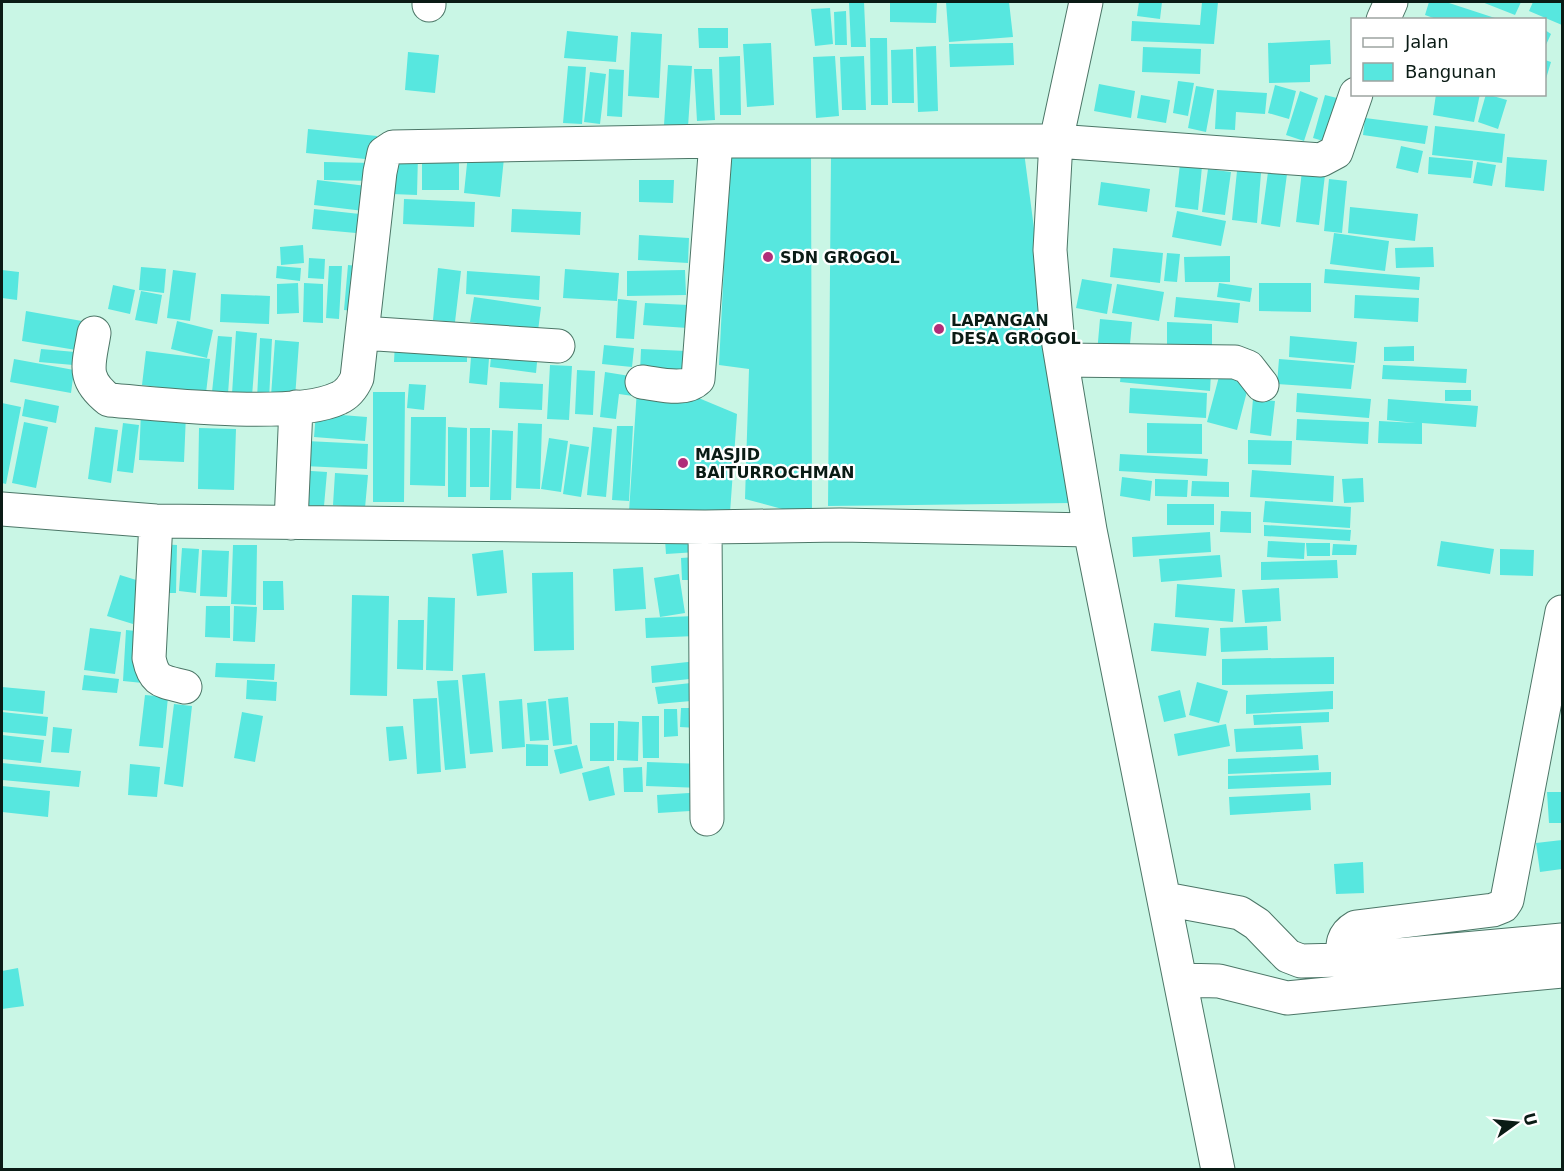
<svg xmlns="http://www.w3.org/2000/svg" width="1564" height="1171" viewBox="0 0 1564 1171" font-family="'DejaVu Sans',sans-serif">
<style>
.building{fill:#57e7df}
.lines{fill:none;stroke-linecap:round;stroke-linejoin:round}
.minor-casing{stroke:#4c7667;stroke-width:35}
.minor{stroke:#fff;stroke-width:33}
.poi-dot{fill:#b02e79;stroke:#fff;stroke-width:2}
.labels{text-anchor:middle;stroke-width:4.5;stroke-linejoin:round;paint-order:stroke}
.poi-label{font-size:16px;font-weight:bold;fill:#0a1b15;stroke:#fff;text-anchor:start}
</style>
<rect width="100%" height="100%" fill="#c9f6e5"/>
<path class="building" d="M 849,2 L 864,2 L 866,47 L 851,47 Z
M 890,2 L 937,2 L 936,23 L 890,22 Z
M 946,2 L 1009,2 L 1013,37 L 949,42 Z
M 1139,2 L 1162,2 L 1160,19 L 1137,16 Z
M 1202,2 L 1218,2 L 1214,44 L 1131,41 L 1132,21 L 1200,25 Z
M 1429,2 L 1446,2 L 1495,18 L 1439,20 L 1425,15 Z
M 1482,2 L 1521,2 L 1515,15 Z
M 1533,2 L 1562,2 L 1562,25 L 1529,11 Z
M 830,8 L 833,44 L 815,46 L 811,9 Z
M 846,11 L 847,45 L 835,45 L 834,12 Z
M 698,28 L 728,28 L 728,48 L 699,48 Z
M 1545,30 L 1551,34 L 1545,47 Z
M 567,31 L 618,36 L 616,62 L 564,58 Z
M 631,32 L 662,34 L 659,98 L 628,96 Z
M 870,38 L 887,38 L 888,105 L 871,105 Z
M 1330,40 L 1331,64 L 1310,65 L 1310,82 L 1269,83 L 1268,43 Z
M 771,43 L 774,105 L 747,107 L 743,44 Z
M 1013,43 L 1014,65 L 950,67 L 949,44 Z
M 936,46 L 938,111 L 918,112 L 916,47 Z
M 1143,47 L 1201,49 L 1200,74 L 1142,72 Z
M 913,49 L 914,103 L 892,103 L 891,50 Z
M 408,52 L 439,55 L 435,93 L 405,90 Z
M 740,56 L 741,115 L 720,115 L 719,57 Z
M 835,56 L 839,116 L 816,118 L 813,57 Z
M 864,56 L 866,110 L 842,110 L 840,57 Z
M 1545,60 L 1551,62 L 1545,82 Z
M 668,65 L 692,66 L 688,127 L 664,125 Z
M 568,66 L 586,67 L 582,124 L 563,123 Z
M 609,69 L 624,70 L 622,117 L 607,116 Z
M 694,69 L 712,69 L 715,120 L 697,121 Z
M 590,72 L 606,74 L 600,124 L 584,122 Z
M 1178,81 L 1194,83 L 1188,116 L 1173,113 Z
M 1099,84 L 1135,91 L 1131,118 L 1094,111 Z
M 1275,85 L 1296,91 L 1289,119 L 1268,113 Z
M 1196,86 L 1214,89 L 1206,132 L 1188,128 Z
M 1217,90 L 1267,93 L 1265,114 L 1236,112 L 1235,130 L 1215,129 Z
M 1300,91 L 1318,98 L 1304,141 L 1286,135 Z
M 1436,94 L 1480,94 L 1474,122 L 1433,115 Z
M 1486,94 L 1507,100 L 1498,129 L 1478,122 Z
M 1141,95 L 1170,100 L 1166,123 L 1137,118 Z
M 1325,95 L 1341,99 L 1330,143 L 1313,138 Z
M 1365,118 L 1428,126 L 1425,144 L 1363,135 Z
M 1435,126 L 1505,134 L 1502,163 L 1432,155 Z
M 308,129 L 377,136 L 375,160 L 306,153 Z
M 730,145 L 811,148 L 812,517 L 745,499 L 749,369 L 719,365 Z
M 1401,146 L 1423,151 L 1418,173 L 1396,168 Z
M 422,150 L 459,150 L 459,190 L 422,190 Z
M 1024,152 L 1070,503 L 828,506 L 831,156 Z
M 393,153 L 418,154 L 417,195 L 392,194 Z
M 468,154 L 504,158 L 500,197 L 464,193 Z
M 1429,157 L 1473,161 L 1471,178 L 1428,174 Z
M 1507,157 L 1547,160 L 1544,191 L 1505,187 Z
M 324,162 L 374,163 L 374,181 L 324,180 Z
M 1477,162 L 1496,165 L 1492,186 L 1473,183 Z
M 1180,164 L 1202,166 L 1198,210 L 1175,207 Z
M 1208,169 L 1231,172 L 1225,215 L 1202,212 Z
M 1237,171 L 1261,173 L 1257,223 L 1232,220 Z
M 1302,171 L 1325,175 L 1319,225 L 1296,222 Z
M 1268,172 L 1287,174 L 1280,227 L 1261,224 Z
M 1329,179 L 1347,181 L 1342,233 L 1324,231 Z
M 317,180 L 375,187 L 372,212 L 314,205 Z
M 639,180 L 674,180 L 673,203 L 639,202 Z
M 1101,182 L 1150,189 L 1147,212 L 1098,205 Z
M 404,199 L 475,202 L 474,227 L 403,224 Z
M 1350,207 L 1418,214 L 1415,241 L 1348,233 Z
M 314,209 L 369,215 L 367,234 L 312,229 Z
M 512,209 L 581,212 L 580,235 L 511,232 Z
M 1177,211 L 1226,221 L 1221,246 L 1172,237 Z
M 1334,233 L 1389,241 L 1385,271 L 1330,264 Z
M 639,235 L 689,238 L 688,263 L 638,260 Z
M 303,245 L 304,263 L 281,265 L 280,247 Z
M 1433,247 L 1434,267 L 1396,268 L 1395,248 Z
M 1113,248 L 1163,253 L 1160,283 L 1110,277 Z
M 1167,253 L 1180,254 L 1177,282 L 1164,281 Z
M 1230,256 L 1230,282 L 1185,282 L 1184,257 Z
M 309,258 L 325,259 L 324,279 L 308,278 Z
M 348,265 L 366,267 L 362,312 L 344,310 Z
M 277,266 L 301,268 L 300,281 L 276,278 Z
M 329,266 L 342,266 L 339,319 L 326,318 Z
M 141,267 L 166,269 L 164,293 L 139,290 Z
M 438,268 L 461,271 L 455,322 L 433,320 Z
M 565,269 L 619,273 L 617,301 L 563,298 Z
M 1325,269 L 1420,277 L 1419,290 L 1324,283 Z
M 2,270 L 19,272 L 17,300 L 2,298 Z
M 173,270 L 196,273 L 190,321 L 167,318 Z
M 685,270 L 686,295 L 627,296 L 627,271 Z
M 467,271 L 540,276 L 539,300 L 466,294 Z
M 1082,279 L 1112,284 L 1107,314 L 1076,308 Z
M 298,283 L 299,313 L 277,314 L 277,284 Z
M 304,283 L 323,284 L 323,323 L 303,322 Z
M 1219,283 L 1252,288 L 1250,302 L 1217,297 Z
M 1259,283 L 1311,283 L 1311,312 L 1259,311 Z
M 1117,284 L 1164,292 L 1159,321 L 1112,313 Z
M 113,285 L 135,290 L 130,314 L 108,309 Z
M 141,291 L 162,295 L 157,324 L 135,320 Z
M 221,294 L 270,296 L 269,324 L 220,322 Z
M 1355,295 L 1419,298 L 1418,322 L 1354,318 Z
M 474,297 L 541,307 L 538,331 L 470,322 Z
M 1176,297 L 1240,303 L 1238,323 L 1174,317 Z
M 618,299 L 637,301 L 634,339 L 616,338 Z
M 645,303 L 689,305 L 688,328 L 643,325 Z
M 26,311 L 93,323 L 88,352 L 22,341 Z
M 1100,319 L 1132,322 L 1129,355 L 1097,353 Z
M 177,321 L 213,330 L 207,358 L 171,349 Z
M 1167,322 L 1212,324 L 1212,348 L 1167,346 Z
M 236,331 L 257,333 L 252,396 L 232,394 Z
M 218,336 L 232,337 L 228,394 L 212,392 Z
M 1290,336 L 1357,342 L 1355,363 L 1289,357 Z
M 260,338 L 272,339 L 269,400 L 257,399 Z
M 275,340 L 299,342 L 295,398 L 271,396 Z
M 395,342 L 467,343 L 467,362 L 394,362 Z
M 472,344 L 490,345 L 487,385 L 469,383 Z
M 604,345 L 634,348 L 632,367 L 602,364 Z
M 1414,346 L 1414,361 L 1384,361 L 1384,347 Z
M 492,347 L 538,352 L 536,373 L 490,367 Z
M 41,349 L 87,353 L 85,366 L 39,362 Z
M 641,349 L 687,351 L 687,374 L 640,372 Z
M 146,351 L 210,359 L 206,393 L 142,385 Z
M 14,359 L 74,370 L 71,393 L 10,382 Z
M 1279,359 L 1354,365 L 1351,389 L 1277,384 Z
M 1122,364 L 1211,373 L 1210,391 L 1120,382 Z
M 550,365 L 572,366 L 569,420 L 547,419 Z
M 1383,365 L 1467,369 L 1466,383 L 1382,379 Z
M 1221,369 L 1251,376 L 1237,430 L 1207,422 Z
M 577,370 L 595,371 L 593,415 L 575,414 Z
M 605,372 L 636,377 L 633,396 L 619,394 L 616,419 L 600,417 Z
M 500,382 L 543,384 L 542,410 L 499,408 Z
M 409,384 L 426,385 L 424,410 L 407,408 Z
M 1130,388 L 1207,393 L 1206,418 L 1129,413 Z
M 637,389 L 701,399 L 737,414 L 730,513 L 629,512 Z
M 1445,390 L 1471,390 L 1471,401 L 1445,401 Z
M 373,392 L 405,392 L 404,502 L 373,502 Z
M 1297,393 L 1371,399 L 1369,418 L 1296,412 Z
M 25,399 L 59,406 L 56,423 L 22,416 Z
M 1253,399 L 1275,401 L 1271,436 L 1250,433 Z
M 1388,399 L 1478,406 L 1476,427 L 1422,423 L 1422,444 L 1378,443 L 1379,421 L 1416,423 L 1387,420 Z
M 2,403 L 21,407 L 6,484 L 2,483 Z
M 141,412 L 186,414 L 184,462 L 139,460 Z
M 316,413 L 367,417 L 365,441 L 314,437 Z
M 411,417 L 446,417 L 445,486 L 410,485 Z
M 1297,419 L 1369,422 L 1368,444 L 1296,440 Z
M 24,422 L 48,427 L 36,488 L 12,483 Z
M 123,423 L 139,425 L 133,473 L 117,471 Z
M 518,423 L 542,424 L 540,489 L 516,488 Z
M 1147,423 L 1202,424 L 1202,454 L 1147,453 Z
M 617,426 L 633,426 L 629,501 L 612,500 Z
M 95,427 L 118,430 L 111,483 L 88,479 Z
M 448,427 L 467,428 L 466,497 L 448,497 Z
M 593,427 L 612,429 L 606,497 L 587,495 Z
M 199,428 L 236,429 L 234,490 L 198,489 Z
M 470,428 L 490,428 L 489,487 L 470,487 Z
M 492,430 L 513,431 L 511,500 L 490,500 Z
M 549,438 L 568,441 L 561,492 L 541,489 Z
M 1248,440 L 1292,441 L 1291,465 L 1248,464 Z
M 306,441 L 368,444 L 367,469 L 304,466 Z
M 570,444 L 589,447 L 581,497 L 563,494 Z
M 1120,454 L 1208,459 L 1207,476 L 1119,471 Z
M 296,470 L 327,472 L 324,506 L 294,505 Z
M 1252,470 L 1334,476 L 1333,502 L 1250,497 Z
M 335,473 L 368,475 L 365,508 L 333,505 Z
M 1122,477 L 1152,481 L 1150,501 L 1120,496 Z
M 1363,478 L 1364,502 L 1344,503 L 1342,479 Z
M 1155,479 L 1188,480 L 1187,497 L 1155,496 Z
M 1192,481 L 1229,482 L 1229,497 L 1191,496 Z
M 1265,501 L 1351,507 L 1350,528 L 1263,522 Z
M 1167,504 L 1214,504 L 1214,525 L 1167,525 Z
M 1221,511 L 1251,512 L 1251,533 L 1220,532 Z
M 1264,525 L 1351,530 L 1350,541 L 1264,536 Z
M 1210,532 L 1211,552 L 1133,557 L 1132,537 Z
M 696,538 L 697,552 L 666,554 L 665,540 Z
M 1268,541 L 1305,543 L 1304,559 L 1267,557 Z
M 1441,541 L 1494,549 L 1490,574 L 1437,566 Z
M 1306,543 L 1330,543 L 1330,556 L 1307,556 Z
M 156,544 L 177,545 L 176,593 L 154,593 Z
M 1333,544 L 1357,545 L 1356,555 L 1332,555 Z
M 233,545 L 257,545 L 256,605 L 231,604 Z
M 182,548 L 199,549 L 196,593 L 179,591 Z
M 1500,549 L 1534,550 L 1533,576 L 1500,575 Z
M 202,550 L 229,551 L 227,597 L 200,596 Z
M 503,550 L 507,593 L 477,596 L 472,554 Z
M 1220,555 L 1222,577 L 1161,582 L 1159,559 Z
M 696,557 L 698,580 L 682,580 L 681,558 Z
M 1337,560 L 1338,578 L 1261,580 L 1261,562 Z
M 643,567 L 646,609 L 615,611 L 613,569 Z
M 573,572 L 574,650 L 534,651 L 532,573 Z
M 679,574 L 685,613 L 660,617 L 654,578 Z
M 120,575 L 146,583 L 133,624 L 107,616 Z
M 263,581 L 283,581 L 284,610 L 263,610 Z
M 1177,584 L 1235,589 L 1233,622 L 1175,617 Z
M 1279,588 L 1281,621 L 1245,623 L 1242,590 Z
M 352,595 L 389,596 L 387,696 L 350,695 Z
M 428,597 L 455,598 L 453,671 L 426,670 Z
M 206,606 L 230,606 L 230,638 L 205,637 Z
M 234,606 L 257,607 L 255,642 L 233,641 Z
M 695,616 L 696,636 L 646,638 L 645,618 Z
M 398,620 L 424,620 L 423,670 L 397,669 Z
M 1154,623 L 1209,628 L 1206,656 L 1151,651 Z
M 1267,626 L 1268,650 L 1221,652 L 1220,628 Z
M 90,628 L 121,632 L 115,674 L 84,670 Z
M 126,630 L 147,632 L 143,683 L 123,681 Z
M 1334,657 L 1334,684 L 1222,685 L 1222,659 Z
M 697,661 L 699,678 L 652,683 L 651,666 Z
M 216,663 L 275,664 L 274,680 L 215,677 Z
M 485,673 L 493,752 L 470,754 L 462,675 Z
M 84,675 L 119,679 L 117,693 L 82,690 Z
M 247,680 L 277,682 L 276,701 L 246,699 Z
M 458,680 L 466,768 L 445,770 L 437,681 Z
M 700,682 L 702,700 L 658,704 L 655,687 Z
M 1197,682 L 1228,691 L 1219,723 L 1189,715 Z
M 2,687 L 45,691 L 43,714 L 2,710 Z
M 1180,690 L 1186,717 L 1164,722 L 1158,696 Z
M 1333,691 L 1333,709 L 1246,714 L 1246,695 Z
M 145,695 L 168,697 L 163,748 L 139,746 Z
M 568,697 L 572,744 L 553,746 L 548,699 Z
M 437,698 L 441,772 L 417,774 L 413,699 Z
M 522,699 L 525,747 L 502,749 L 499,701 Z
M 546,701 L 549,740 L 530,741 L 527,703 Z
M 174,704 L 192,706 L 183,787 L 164,784 Z
M 681,708 L 698,708 L 697,728 L 680,727 Z
M 664,709 L 677,709 L 678,736 L 664,737 Z
M 2,712 L 48,717 L 46,736 L 2,732 Z
M 242,712 L 263,716 L 255,762 L 234,758 Z
M 1329,712 L 1329,722 L 1254,725 L 1253,715 Z
M 642,716 L 659,716 L 659,758 L 643,758 Z
M 618,721 L 639,722 L 638,761 L 617,760 Z
M 590,723 L 614,723 L 614,761 L 590,761 Z
M 1226,724 L 1230,746 L 1178,756 L 1174,734 Z
M 403,726 L 407,759 L 389,761 L 386,727 Z
M 1301,726 L 1303,749 L 1236,752 L 1234,729 Z
M 53,727 L 72,729 L 69,753 L 51,752 Z
M 2,735 L 44,740 L 41,763 L 2,759 Z
M 526,744 L 548,745 L 548,766 L 526,766 Z
M 577,745 L 583,768 L 560,774 L 554,750 Z
M 1318,755 L 1319,770 L 1228,774 L 1228,759 Z
M 647,762 L 703,764 L 702,788 L 646,786 Z
M 2,763 L 81,771 L 79,787 L 2,780 Z
M 130,764 L 160,767 L 157,797 L 128,795 Z
M 609,766 L 615,795 L 589,801 L 582,773 Z
M 642,767 L 643,792 L 624,792 L 623,768 Z
M 1331,772 L 1331,785 L 1228,789 L 1228,776 Z
M 2,786 L 50,791 L 48,817 L 2,812 Z
M 705,792 L 706,810 L 658,813 L 657,795 Z
M 1547,792 L 1562,792 L 1562,823 L 1549,823 Z
M 1310,793 L 1311,810 L 1230,815 L 1229,797 Z
M 1562,840 L 1562,869 L 1540,872 L 1536,843 Z
M 1363,862 L 1364,893 L 1336,894 L 1334,864 Z
M 18,968 L 24,1006 L 2,1009 L 2,971 Z"/>
<g class="lines">
<defs>
<path id="minor" d="M 429,2 L 429,5
M 1086,2 L 1056,141 L 1050,250 L 1057,333 L 1090,530 L 1218,1170
M 1383,20 L 1391,2
M 94,333 C 89,365 81,378 109,400 C 163,404 293,420 339,398 C 348,394 353,387 357,378 L 380,172 L 384,153 L 393,147 L 716,141
M 362,333 L 558,346
M 1062,360 L 1235,362 L 1248,367 L 1262,385
M 642,382 C 659,384 685,392 698,379 L 716,141 L 1056,141 L 1321,160 L 1336,152 L 1356,94
M 2,509 L 156,521 L 705,527 L 840,525 L 1090,530
M 156,521 L 149,658 C 154,683 163,681 185,687
M 291,523 L 296,407
M 705,527 L 707,819
M 1165,899 L 1240,913 L 1257,924 L 1288,956 L 1301,961 L 1343,960 L 1562,940
M 1343,960 C 1342,945 1342,935 1356,927 L 1493,910 L 1503,906 L 1507,900 L 1562,612
M 1181,980 L 1219,981 L 1287,998 L 1562,971"/>
</defs>
<use href="#minor" class="minor-casing"/>
<use href="#minor" class="minor"/>
</g>
<g class="poi-dot">
<circle cx="768" cy="257" r="6"/>
<circle cx="939" cy="329" r="6"/>
<circle cx="683" cy="463" r="6"/>
</g>
<g class="labels">
<g class="poi-label">
<text x="780" y="263">SDN GROGOL</text>
<text x="951" y="326">LAPANGAN<tspan x="951" dy="18">DESA GROGOL</tspan></text>
<text x="695" y="460">MASJID<tspan x="695" dy="18">BAITURROCHMAN</tspan></text>
</g>
</g>
<rect width="1564" height="1171" fill="none" stroke="#0a1b15" stroke-width="6"/>
<rect x="1351" y="18" width="195" height="78" fill="#ffffff" stroke="#9da4a1" stroke-width="1.5"/>
<rect x="1363" y="38" width="30" height="9" fill="#ffffff" stroke="#9da4a1" stroke-width="1.5"/>
<text x="1405" y="48" font-size="18" fill="#0a1b15">Jalan</text>
<rect x="1363" y="63" width="30" height="18" fill="#57e7df" stroke="#9da4a1" stroke-width="1.5"/>
<text x="1405" y="78" font-size="18" fill="#0a1b15">Bangunan</text>
<g transform="translate(1516 1123) rotate(75)" stroke="#ffffff" stroke-width="4.5" paint-order="stroke">
<path d="M0-4.5L10 22L0 15L-10 22Z" fill="#0a1b15"/>
<text y="-9" font-size="16" font-weight="bold" text-anchor="middle" fill="#0a1b15">U</text>
</g>
</svg>
